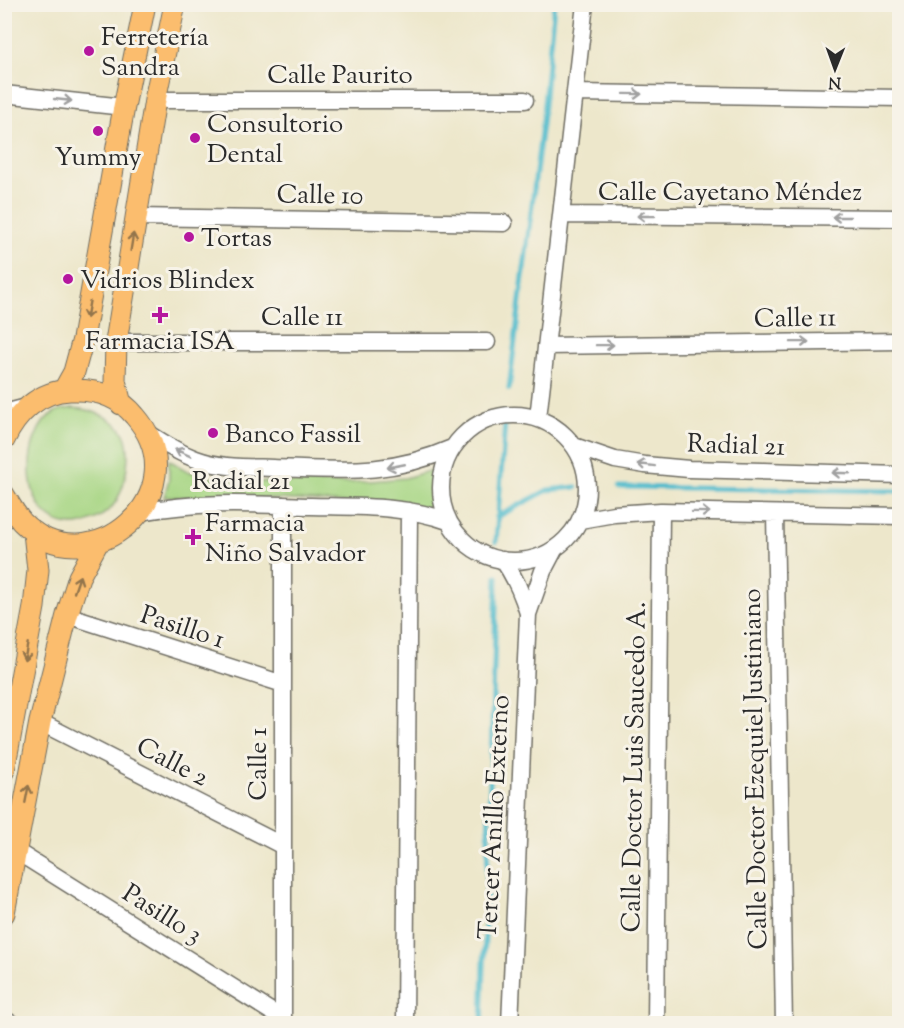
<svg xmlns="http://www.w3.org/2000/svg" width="904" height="1028" viewBox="0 0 904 1028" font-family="'Sorts Mill Goudy',serif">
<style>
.green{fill:#a6d582;stroke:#688056;stroke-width:1.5}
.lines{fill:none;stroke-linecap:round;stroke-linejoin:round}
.stream{stroke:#50bbcc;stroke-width:5}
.minor-casing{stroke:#6f6d63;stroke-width:19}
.major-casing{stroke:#6f6d63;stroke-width:23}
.minor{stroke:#fff;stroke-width:16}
.major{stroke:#fbbd6e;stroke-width:21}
.oneway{stroke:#a0a0a0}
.oneway2{stroke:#93744c}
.poi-dot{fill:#b5179e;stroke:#f7f3e8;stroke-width:2}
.labels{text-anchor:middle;stroke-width:6;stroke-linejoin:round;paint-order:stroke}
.poi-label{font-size:26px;fill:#2b2b2b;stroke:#f7f3e8;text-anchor:start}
.street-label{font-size:26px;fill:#2b2b2b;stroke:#f7f3e8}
</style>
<rect width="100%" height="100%" fill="#f7f3e8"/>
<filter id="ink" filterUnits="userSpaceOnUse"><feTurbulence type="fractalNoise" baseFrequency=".0167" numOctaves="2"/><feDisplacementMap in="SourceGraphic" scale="12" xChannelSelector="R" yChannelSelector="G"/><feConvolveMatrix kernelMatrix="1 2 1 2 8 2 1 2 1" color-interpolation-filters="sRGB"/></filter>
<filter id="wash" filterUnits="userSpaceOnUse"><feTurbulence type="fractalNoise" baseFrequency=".008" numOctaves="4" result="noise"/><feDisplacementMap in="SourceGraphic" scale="24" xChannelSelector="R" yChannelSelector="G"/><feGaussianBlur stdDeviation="1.35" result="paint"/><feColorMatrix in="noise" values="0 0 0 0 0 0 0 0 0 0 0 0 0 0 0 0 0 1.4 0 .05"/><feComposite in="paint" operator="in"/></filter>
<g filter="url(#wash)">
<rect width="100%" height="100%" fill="#ede7cb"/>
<path class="green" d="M 73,408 C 90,409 115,417 124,434 C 133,452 125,492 112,507 C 103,517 84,526 71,525 C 18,521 20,431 55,412 C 60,409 67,409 73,408 Z
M 169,460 L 187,471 L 223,481 L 348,483 L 405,478 L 432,470 L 433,508 L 244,497 L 164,497 L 169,479 Z"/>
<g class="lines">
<path class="stream" d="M 509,389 L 542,124 L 554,4
M 619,487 L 900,491
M 497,517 L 548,490 L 576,487
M 496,542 L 505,423
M 482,1024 L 497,576"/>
</g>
</g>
<g filter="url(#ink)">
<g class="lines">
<defs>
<path id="minor" d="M 575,93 L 900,98
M 4,94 L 124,107
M 155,100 L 525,100
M 561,215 L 900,218
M 135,217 L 504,223
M 116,342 L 487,342
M 546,346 L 900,341
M 4,413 L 27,407
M441 488a73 73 0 1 1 146 0a73 73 0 1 1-146 0Z
M 538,418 L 585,4
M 148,433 C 163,443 179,453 196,459 C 220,468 247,467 273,468 C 340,470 388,476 452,448
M 574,446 L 615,460 L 645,465 L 689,469 L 900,475
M 141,512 C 200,501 251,504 311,506 C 357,507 404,505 448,521
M 775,514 L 784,1024
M 580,520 L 614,514 L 661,511 L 900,516
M 503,560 C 515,577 522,593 528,613
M 67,615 L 283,684
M 40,722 L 283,846
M 16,851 L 283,1019
M 4,1019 L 12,1024
M 283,1024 L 283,505
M 405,1024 L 409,511
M 510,1024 L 528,614 L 543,571 L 554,550
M 656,1024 L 661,511"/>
<path id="major" d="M 64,390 L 74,372 L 83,339 L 124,107 L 145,4
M 121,404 L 115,381 L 116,342 L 155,100 L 175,4
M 4,440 C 16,414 39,391 70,390 C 95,389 119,396 135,416 C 202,493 89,590 22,522 C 15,514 10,505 4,495
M 4,770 L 34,607 L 38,570 L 34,532
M 4,913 L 40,722 L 67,615 L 79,577 L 98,542"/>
</defs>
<use href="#minor" class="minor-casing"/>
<use href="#major" class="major-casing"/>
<use href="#minor" class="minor"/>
<use href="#major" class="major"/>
</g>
<defs><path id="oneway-shaft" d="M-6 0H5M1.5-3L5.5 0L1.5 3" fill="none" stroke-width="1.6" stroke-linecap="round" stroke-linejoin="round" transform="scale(1.5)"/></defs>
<g class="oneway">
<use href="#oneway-shaft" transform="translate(633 94) rotate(1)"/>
<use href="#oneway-shaft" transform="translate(63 100) rotate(6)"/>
<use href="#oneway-shaft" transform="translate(646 216) rotate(-180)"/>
<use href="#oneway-shaft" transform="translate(841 217) rotate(-180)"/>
<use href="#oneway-shaft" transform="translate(800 342) rotate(-1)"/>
<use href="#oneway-shaft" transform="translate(605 345) rotate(-1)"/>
<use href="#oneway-shaft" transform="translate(183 453) rotate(-156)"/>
<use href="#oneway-shaft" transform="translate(646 465) rotate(-173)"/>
<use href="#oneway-shaft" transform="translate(396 466) rotate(169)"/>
<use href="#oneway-shaft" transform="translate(841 473) rotate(-178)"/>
<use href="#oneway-shaft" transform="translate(701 512) rotate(1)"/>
</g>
<g class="oneway2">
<use href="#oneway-shaft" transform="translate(132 242) rotate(-81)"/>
<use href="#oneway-shaft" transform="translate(88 310) rotate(100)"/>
<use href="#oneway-shaft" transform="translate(77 584) rotate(-71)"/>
<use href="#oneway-shaft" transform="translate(26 652) rotate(101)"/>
<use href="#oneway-shaft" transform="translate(27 794) rotate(-79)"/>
</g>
</g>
<g class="poi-dot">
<circle cx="89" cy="51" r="6"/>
<circle cx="98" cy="131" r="6"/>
<circle cx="195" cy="138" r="6"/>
<circle cx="189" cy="237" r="6"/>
<circle cx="68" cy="279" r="6"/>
<path d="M157 306h6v6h6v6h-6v6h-6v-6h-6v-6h6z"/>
<circle cx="213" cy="433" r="6"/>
<path d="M190 528h6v6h6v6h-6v6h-6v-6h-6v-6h6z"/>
</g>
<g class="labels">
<g class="poi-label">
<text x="101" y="45">Ferretería<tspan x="101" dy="30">Sandra</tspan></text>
<text x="207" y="132">Consultorio<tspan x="207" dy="30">Dental</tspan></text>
<text x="98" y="165" text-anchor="middle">Yummy</text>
<text x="201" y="246">Tortas</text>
<text x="80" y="288">Vidrios Blindex</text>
<text x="160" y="349" text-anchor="middle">Farmacia ISA</text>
<text x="225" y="442">Banco Fassil</text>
<text x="205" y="531">Farmacia<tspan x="205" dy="30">Niño Salvador</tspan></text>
</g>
<g class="street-label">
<text x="340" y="83">Calle Paurito</text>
<text x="730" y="200">Calle Cayetano Méndez</text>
<text transform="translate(320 194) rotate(1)" y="9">Calle 10</text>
<text x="302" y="325">Calle 11</text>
<text transform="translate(795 317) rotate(-1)" y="9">Calle 11</text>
<text transform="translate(736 444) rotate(2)" y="9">Radial 21</text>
<text x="241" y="489">Radial 21</text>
<text transform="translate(183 626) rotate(18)" y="9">Pasillo 1</text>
<text transform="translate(173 761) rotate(27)" y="9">Calle 2</text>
<text transform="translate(257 764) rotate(-90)" y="9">Calle 1</text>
<text transform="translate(633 767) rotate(-89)" y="9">Calle Doctor Luis Saucedo A.</text>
<text transform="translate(754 769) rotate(-91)" y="9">Calle Doctor Ezequiel Justiniano</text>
<text transform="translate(493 817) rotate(-87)" y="9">Tercer Anillo Externo</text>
<text transform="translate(163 913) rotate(32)" y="9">Pasillo 3</text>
</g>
</g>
<rect width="904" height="1028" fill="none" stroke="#f7f3e8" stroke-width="24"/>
<g transform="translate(835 69) rotate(181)" stroke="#f7f3e8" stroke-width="4.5" paint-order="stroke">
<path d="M0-4.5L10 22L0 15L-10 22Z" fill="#2b2b2b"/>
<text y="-9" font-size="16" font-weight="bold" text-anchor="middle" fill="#2b2b2b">N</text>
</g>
</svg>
